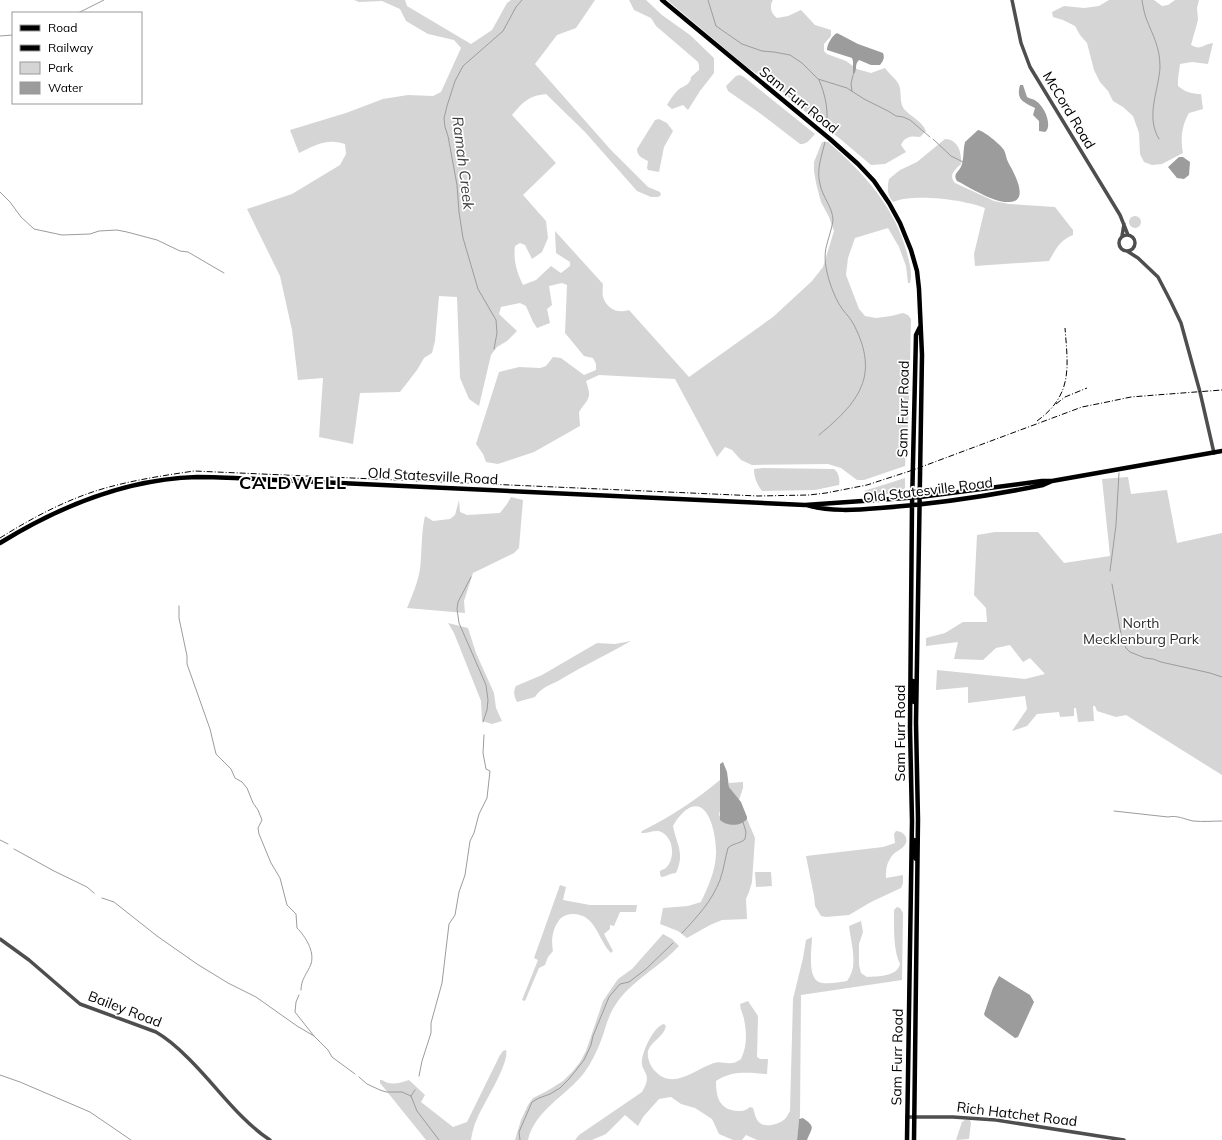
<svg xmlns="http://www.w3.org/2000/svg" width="1222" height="1140" viewBox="0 0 1222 1140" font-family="Mulish,sans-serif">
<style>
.green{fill:#d5d5d5}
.water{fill:#9c9c9c}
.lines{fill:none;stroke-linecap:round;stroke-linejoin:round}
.stream{stroke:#9c9c9c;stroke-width:1}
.tertiary{stroke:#4e4e4e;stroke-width:3.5}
.primary{stroke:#000;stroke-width:4.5}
.rail{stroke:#000;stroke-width:1;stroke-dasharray:6 2 1 2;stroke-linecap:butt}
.labels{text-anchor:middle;stroke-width:3.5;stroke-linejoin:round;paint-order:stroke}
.street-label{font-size:14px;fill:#000;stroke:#fff}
.park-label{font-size:14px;fill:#2c2c2c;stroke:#fff}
.water-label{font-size:15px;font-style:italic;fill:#3d3d3d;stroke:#fff}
.district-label{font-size:18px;font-weight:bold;letter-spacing:1px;fill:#000;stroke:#fff}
</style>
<rect width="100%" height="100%" fill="#fff"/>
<path class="green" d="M 354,0 L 405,0 L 407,6 L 471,44 L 492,30 L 507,3 L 511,0 L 595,0 L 576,28 L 557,35 L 535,64 L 610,149 L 648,187 L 660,192 L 661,195 L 658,197 L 651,197 L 637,191 L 585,132 L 546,94 C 528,96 523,102 512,115 L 556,163 L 523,195 L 546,221 L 548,238 L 542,252 L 532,259 L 525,245 L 520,243 L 515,246 C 513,260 517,273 523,285 L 536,280 L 551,266 L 561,273 L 570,266 L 570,262 L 556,253 L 555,231 L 603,284 C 603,288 602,293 603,297 C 607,309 618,314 629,310 L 689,377 L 773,317 L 812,281 L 823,267 L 834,231 L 829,217 L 821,202 L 816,183 L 814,171 L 814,162 L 822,142 L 828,142 C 863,172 895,207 907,253 C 909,262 913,273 910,283 L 908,283 L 906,266 L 899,247 L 888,228 L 855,238 L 848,258 L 846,275 L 859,309 L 865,316 L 876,318 L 891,316 L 903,313 L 908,315 L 911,319 L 909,410 L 905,466 L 864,480 L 857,480 L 841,468 L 828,464 L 752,465 L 741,460 L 732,450 L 725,447 L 717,457 L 675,379 L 599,375 L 586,381 C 592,399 589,397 579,412 L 580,426 L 534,452 L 498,464 L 486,462 L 483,454 L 476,444 L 499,372 L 519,367 L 540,368 L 546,366 L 553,357 L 561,358 L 584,375 L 596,370 L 596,364 L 593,358 L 584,356 L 565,333 L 567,285 L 562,283 L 549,286 L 552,305 L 547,309 L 550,323 L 537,328 L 533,322 L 526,306 L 520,303 L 501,307 L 499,314 L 517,331 L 507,341 L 497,347 L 491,355 L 479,406 L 469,399 L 460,378 L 457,297 L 439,296 L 435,341 L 432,353 L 424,358 L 417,370 L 400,392 L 360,393 L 353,444 L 319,437 L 323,378 L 298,380 L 292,330 L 280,276 L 247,209 L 292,194 L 340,165 L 346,154 L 345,144 C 326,138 316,145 299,153 L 290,130 L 346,113 L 383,99 L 408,95 L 433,96 L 441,92 L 461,48 L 454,40 L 428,34 L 406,21 L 400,9 L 382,1 L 359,2 Z
M 629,0 L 646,0 L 662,15 L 690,35 L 714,58 L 714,73 L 700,91 L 688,110 L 683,105 L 672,109 L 667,105 C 670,100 673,95 677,91 C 682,86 691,85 691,77 L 699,70 L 699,65 L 698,62 L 656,26 L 651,18 L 634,10 Z
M 667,0 L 773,0 C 769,6 771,14 777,18 L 788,16 L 801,10 L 815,25 L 831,30 L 831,36 L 824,44 L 824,51 L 827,54 L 846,61 L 857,69 L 871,73 L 885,68 C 889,74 896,78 899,85 C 902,92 899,102 904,109 C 911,117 922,121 926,131 L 920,137 C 912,136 905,136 901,145 L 906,152 L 885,164 L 871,165 L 839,138 L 810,116 L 778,88 L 747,67 Z
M 1109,0 L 1154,0 L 1162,6 L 1168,5 L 1175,0 L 1199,0 L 1197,8 L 1198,20 L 1191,45 C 1201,51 1203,44 1213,43 L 1208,64 L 1192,62 L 1180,64 L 1178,79 L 1178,86 C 1185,92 1192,94 1201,94 L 1203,109 L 1189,113 C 1182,125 1180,139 1183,153 L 1162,164 L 1152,165 L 1144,162 L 1140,154 L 1139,133 L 1133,116 L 1123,107 L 1113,101 L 1108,91 L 1100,82 L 1094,70 L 1087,43 L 1080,35 L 1075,26 L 1063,20 L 1053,17 L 1052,12 L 1064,6 L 1084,8 L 1099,6 Z
M 740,75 L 744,77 L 815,134 C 811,138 807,145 800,144 L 761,114 L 728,91 L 726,86 L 736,76 Z
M 659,119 L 667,123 L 673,131 L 664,147 L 659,172 L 648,170 L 647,168 L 648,161 C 642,158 637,156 637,149 L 655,120 Z
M 945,139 C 958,139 962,153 961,164 C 955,170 948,175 955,183 L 994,201 L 1009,204 L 1055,207 L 1073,230 L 1073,235 C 1060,240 1056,249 1049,261 L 975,266 L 974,254 L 985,208 C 965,200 914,193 893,202 C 887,195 887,188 889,179 L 900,170 L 917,162 Z
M1129 222a6 6 0 1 1 12 0a6 6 0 1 1-12 0Z
M 763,468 L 834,469 C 839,473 840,479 839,485 L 815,490 L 762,491 C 757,484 754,478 754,469 Z
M 1128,477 L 1131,494 L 1167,490 L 1177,543 L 1222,533 L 1222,775 L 1126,715 L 1116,717 L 1097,711 L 1095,706 L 1093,706 L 1094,721 L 1078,722 L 1076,708 L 1081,708 L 1074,708 L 1074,716 L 1060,717 L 1059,712 L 1037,714 L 1027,726 L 1012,731 L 1027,709 L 1025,696 L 968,703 L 968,687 L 936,690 L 937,670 L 1025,679 L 1045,674 L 1030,658 L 1023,662 L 1010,645 L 996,648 L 983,660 L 954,659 L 958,642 L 926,646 L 926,638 L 945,633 L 963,622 L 987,622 L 986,608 L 974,595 L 977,535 L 995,532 L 1038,532 L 1064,563 L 1110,556 L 1102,479 Z
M 905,478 L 905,488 C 897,495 873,497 864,491 Z
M 511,497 L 523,500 L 519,548 L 514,553 L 473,573 L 464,601 L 465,613 L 407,608 C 412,596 418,582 420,569 C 422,551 421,533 425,516 L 433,521 L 450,519 L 455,515 L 459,500 L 460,512 L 467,515 L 500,513 L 507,504 Z
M 448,623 L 468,628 L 476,653 L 494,693 L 496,708 L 502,721 L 492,724 L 482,721 L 481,701 L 454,633 Z
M 631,641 C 608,654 585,665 563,678 C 552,685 542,686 535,697 L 517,702 C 514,696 513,692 516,686 L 542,675 L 597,643 L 615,644 Z
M 720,780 L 721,807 L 719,815 L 726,823 C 735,824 741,826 747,819 L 755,838 L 752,882 L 749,892 L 746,899 L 747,919 L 722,920 L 710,925 L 687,938 L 678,931 L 660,924 L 663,908 L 688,906 L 701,902 C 708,887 715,872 716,855 C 717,840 710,793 686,810 C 680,815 677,819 673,826 C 677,846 685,853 676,873 C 670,873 666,877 661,877 L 660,874 L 660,871 C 662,870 664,869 666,868 C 675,859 674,840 663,833 C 656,828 649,834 641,833 L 642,831 C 670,817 696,800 720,780 Z
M 743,782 L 743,788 L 739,800 L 729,787 L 729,783 Z
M 896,831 C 904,831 910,839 904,846 C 900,851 894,851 890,859 C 886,865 886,871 886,878 L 903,875 L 903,883 L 901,888 L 871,902 L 849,915 L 826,917 L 821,916 L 815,906 L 814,896 L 806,856 L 883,847 L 895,843 L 894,834 Z
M 755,872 L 771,872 L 772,886 L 756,887 Z
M 560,885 L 566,887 L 563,900 L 590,905 L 637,905 L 636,912 L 620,912 L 614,926 L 610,925 L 610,929 L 604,934 L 613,951 L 611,953 C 598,940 596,915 574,914 C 569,914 564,915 560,919 C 552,929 551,940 553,951 L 548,957 L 545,965 L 539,968 L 525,1001 L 522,1000 L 538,960 L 534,958 Z
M 897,907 L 900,908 L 903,913 L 902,980 L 801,995 L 800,1115 L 797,1140 L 757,1140 L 746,1135 L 742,1140 L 733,1140 L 719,1134 L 712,1119 L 695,1108 L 681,1104 L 671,1097 L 659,1099 L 643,1117 L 638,1126 L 625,1115 L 606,1134 L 592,1140 L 575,1140 L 579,1135 L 642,1092 C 646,1085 649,1079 645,1072 C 643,1067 641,1066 642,1060 C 643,1050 654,1026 664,1024 L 666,1026 C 664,1037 651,1041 648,1051 C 647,1058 650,1066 655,1071 C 673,1091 695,1069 714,1063 C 720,1061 726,1064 732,1063 C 735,1063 738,1061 741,1059 C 747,1046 747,1034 744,1019 C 743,1014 740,1009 740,1004 L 748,1001 L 758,1016 L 757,1057 L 760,1059 L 768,1059 L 767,1074 C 748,1073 733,1070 716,1081 C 716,1097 719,1110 738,1111 C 743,1111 745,1111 750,1107 L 753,1108 C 755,1113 755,1119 760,1123 C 766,1128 779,1124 785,1119 C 787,1117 788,1114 790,1111 L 793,999 L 803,958 L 806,940 L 812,937 C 812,948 807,977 819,982 C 824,985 841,982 847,981 C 859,966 851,944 849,926 L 861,921 L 863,932 L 859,944 L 859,965 L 861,973 L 867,977 C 878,976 897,977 900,964 C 893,951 894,925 894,910 Z
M 663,934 L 672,939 L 679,946 C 660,967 632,980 616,1004 C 609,1014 606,1026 602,1038 C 598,1049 591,1064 584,1073 C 566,1096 535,1110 528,1140 L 515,1140 L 521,1120 L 528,1105 L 533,1098 L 547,1091 L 563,1081 L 573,1071 L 580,1062 L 586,1051 L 603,1001 L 618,979 L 632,969 Z
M 506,1050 C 510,1063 483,1104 477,1119 C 474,1125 472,1133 471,1140 L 426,1140 L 380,1083 L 380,1080 L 382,1080 C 390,1086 400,1083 409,1080 L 425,1095 L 421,1102 L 453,1127 L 467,1122 L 500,1055 L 503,1051 Z
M 965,1120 L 970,1120 L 971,1123 L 969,1139 L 956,1140 L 962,1122 Z"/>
<path class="water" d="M 837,33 L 858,44 L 883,53 C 885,58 883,61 880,65 L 871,65 L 859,60 C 854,64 858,71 853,75 L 853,61 L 852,58 L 827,50 C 827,44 832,36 837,33 Z
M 1020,85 L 1023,85 L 1027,97 C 1030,99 1034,99 1036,101 C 1044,106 1051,122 1047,130 L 1045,132 L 1039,131 L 1039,121 L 1033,115 L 1035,108 C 1023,102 1016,100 1020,85 Z
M 978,130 C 983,130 1001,145 1004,150 C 1006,154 1006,158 1008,162 C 1013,171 1031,202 1009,202 C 994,203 971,188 957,181 C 952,173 960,172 962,164 C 964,157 963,149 965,142 Z
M 1179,157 L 1183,157 L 1190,162 L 1189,175 L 1184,179 L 1177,178 L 1168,167 Z
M 723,762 L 727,772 L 729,787 L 741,802 L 747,817 L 747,819 C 741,827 726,826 720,820 L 720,764 Z
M 999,976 L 1030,995 L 1034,1002 L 1018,1037 L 1015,1038 L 985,1016 L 984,1014 L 993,988 Z
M 803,1118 C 815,1127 813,1126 807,1140 L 797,1140 L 799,1121 L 799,1119 Z"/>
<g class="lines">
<path class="stream" d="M 708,0 L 716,26 L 742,44 L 762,51 L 774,52 L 790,55 L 802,63 L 818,79 L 847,88 L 864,99 L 888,111 L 896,116 L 903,117 L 910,120 L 930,137
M 1142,0 C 1143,6 1144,12 1146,18 C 1153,36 1160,47 1160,67 C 1159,90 1145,116 1159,139
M 78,13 L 104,0
M 0,36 L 13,35
M 819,80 C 826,96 829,113 826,130
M 852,91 L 851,84 L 853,75
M 933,139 L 951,156 L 963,162
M 0,192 L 10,202 L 21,217 L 34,229 L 62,235 L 90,234 L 99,231 L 117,230 L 127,232 L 157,240 L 180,251 L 188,252 L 224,273
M 494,349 L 497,333 L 496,320 L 478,289 L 463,238 L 459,212 L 457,185 L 448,136 L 445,127 L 444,118 L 447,106 L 455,81 L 463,66 L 503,31 L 516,7 L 522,0
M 819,435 C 859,402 880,376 854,325 C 851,319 847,315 843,310 C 837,302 833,292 830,283 C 826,271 823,256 827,244 C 829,236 832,228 833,220 C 833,208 822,196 820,184 C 816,170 822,155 825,142
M 1110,571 L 1116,525 L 1119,473
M 471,577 L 458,602 L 457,609 L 459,623 L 486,685 L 488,700 L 487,710 L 483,722
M 1112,584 L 1122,640 L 1126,648 L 1130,652 L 1145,658 L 1153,659 L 1161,662 L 1210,673 L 1222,677
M 179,606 L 179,618 L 187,656 L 187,664 L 210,729 L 216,754 L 231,769 L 235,778 L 242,782 L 247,788 L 253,803 L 258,810 L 262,820 L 258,828 L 259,834 L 271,863 L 280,878 L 287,905 L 296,914 L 297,928 C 305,936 315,951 311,964 C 307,974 301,979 301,990
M 1114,811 L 1168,817 C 1177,815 1184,819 1193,821 C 1203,822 1213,821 1222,821
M 0,840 L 8,844
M 14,849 L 54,871 L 87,887 L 94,893
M 102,898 L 114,902 L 157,936 L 197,964 L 228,983 L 256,997 L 297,1026 L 314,1036
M 682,933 C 697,917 712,901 720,880 C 724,869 725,858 728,848 C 733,843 740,844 745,839 L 746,832 L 743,822
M 299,995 L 296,1002 L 295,1012 L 314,1036 L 328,1050 L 332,1057 L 355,1074
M 0,1075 L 20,1082 L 90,1112 L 131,1140
M 419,1076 L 422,1061 L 431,1033 L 431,1023 L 442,983 L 449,924 L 455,915 L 459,892 L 465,875 L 470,841 L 474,833 L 479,814 L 487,798 L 490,771 L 486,769 L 483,753 L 484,735
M 359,1077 L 367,1084 L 380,1090 L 386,1092 L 402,1092 L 411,1096 L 417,1111 L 439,1140
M 411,1096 L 415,1090
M 520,1140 L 519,1132 L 532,1102 L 539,1098 L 550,1094 L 560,1088 L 569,1079 L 584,1060 L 591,1045 L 593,1036 L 609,997 L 620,984 L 629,982 L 646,969 L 673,943"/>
<path class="tertiary" d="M 1012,0 L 1021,43 L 1030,67 L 1120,215 L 1128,235
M1119 243a8 8 0 1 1 16 0a8 8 0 1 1-16 0Z
M 1122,236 L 1124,224
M 1127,251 L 1138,258 L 1158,277 L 1171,302 L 1181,323 L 1200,392 L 1214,453
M 0,939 L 29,960 L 80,1004 L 156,1032 C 168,1039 177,1047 187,1057 C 215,1084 238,1119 270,1140
M 907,1117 L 953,1117 L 996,1120 L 1124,1140"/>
<path class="primary" d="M 662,0 L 830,139 L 858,164 L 874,181 L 889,203 L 900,223 L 911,250 L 917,271 L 919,289 L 922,355 L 916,723 L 918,819 L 914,1140
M 807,505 C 829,512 857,510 880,508 C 935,504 989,496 1043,485 L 1052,481 L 1222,451
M 0,543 C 60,506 125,479 197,477 C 216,477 235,478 255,479 L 805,505 L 920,497 L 1042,481 L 1052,481
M 913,681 L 914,702
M 914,840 L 915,855 L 916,859
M 907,1140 L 912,821 L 910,728 L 912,505 L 916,335 L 920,327"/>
<path class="rail" d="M 1056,404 L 1065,397 L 1087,388
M 1037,421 C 1073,395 1068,367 1065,328
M 0,538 C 35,516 73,496 113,486 C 140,479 167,475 194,471 L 758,496 L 809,495 L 826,493 L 867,485 L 913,470 L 1082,407 L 1107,402 L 1131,397 L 1156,395 L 1222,390"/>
</g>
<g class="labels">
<g class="street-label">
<text transform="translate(799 100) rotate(39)" y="5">Sam Furr Road</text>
<text transform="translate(1069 110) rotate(59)" y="5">McCord Road</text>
<text transform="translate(903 409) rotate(-89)" y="5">Sam Furr Road</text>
<text transform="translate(433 476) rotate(3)" y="5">Old Statesville Road</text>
<text transform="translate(928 490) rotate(-7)" y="5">Old Statesville Road</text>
<text transform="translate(900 733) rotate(-90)" y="5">Sam Furr Road</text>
<text transform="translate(125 1009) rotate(21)" y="5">Bailey Road</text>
<text transform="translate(897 1057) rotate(-89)" y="5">Sam Furr Road</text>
<text transform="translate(1017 1114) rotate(7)" y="5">Rich Hatchet Road</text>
</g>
<g class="park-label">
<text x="1141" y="628">North<tspan x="1141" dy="16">Mecklenburg Park</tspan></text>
</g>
<g class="water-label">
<text transform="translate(463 163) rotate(83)" y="5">Ramah Creek</text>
</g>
<g class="district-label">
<text x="293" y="489">CALDWELL</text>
</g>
</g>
<rect x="12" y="12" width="130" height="92" fill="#ffffff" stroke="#999999"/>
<rect x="20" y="25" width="20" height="6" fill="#000000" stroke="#999999"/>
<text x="48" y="32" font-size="12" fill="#000000">Road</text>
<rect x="20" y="45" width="20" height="6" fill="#000000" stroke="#999999"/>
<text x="48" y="52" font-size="12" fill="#000000">Railway</text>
<rect x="20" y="62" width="20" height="12" fill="#d5d5d5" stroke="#999999"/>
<text x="48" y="72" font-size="12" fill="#000000">Park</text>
<rect x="20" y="82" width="20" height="12" fill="#9c9c9c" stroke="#999999"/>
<text x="48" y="92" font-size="12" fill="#000000">Water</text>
</svg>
